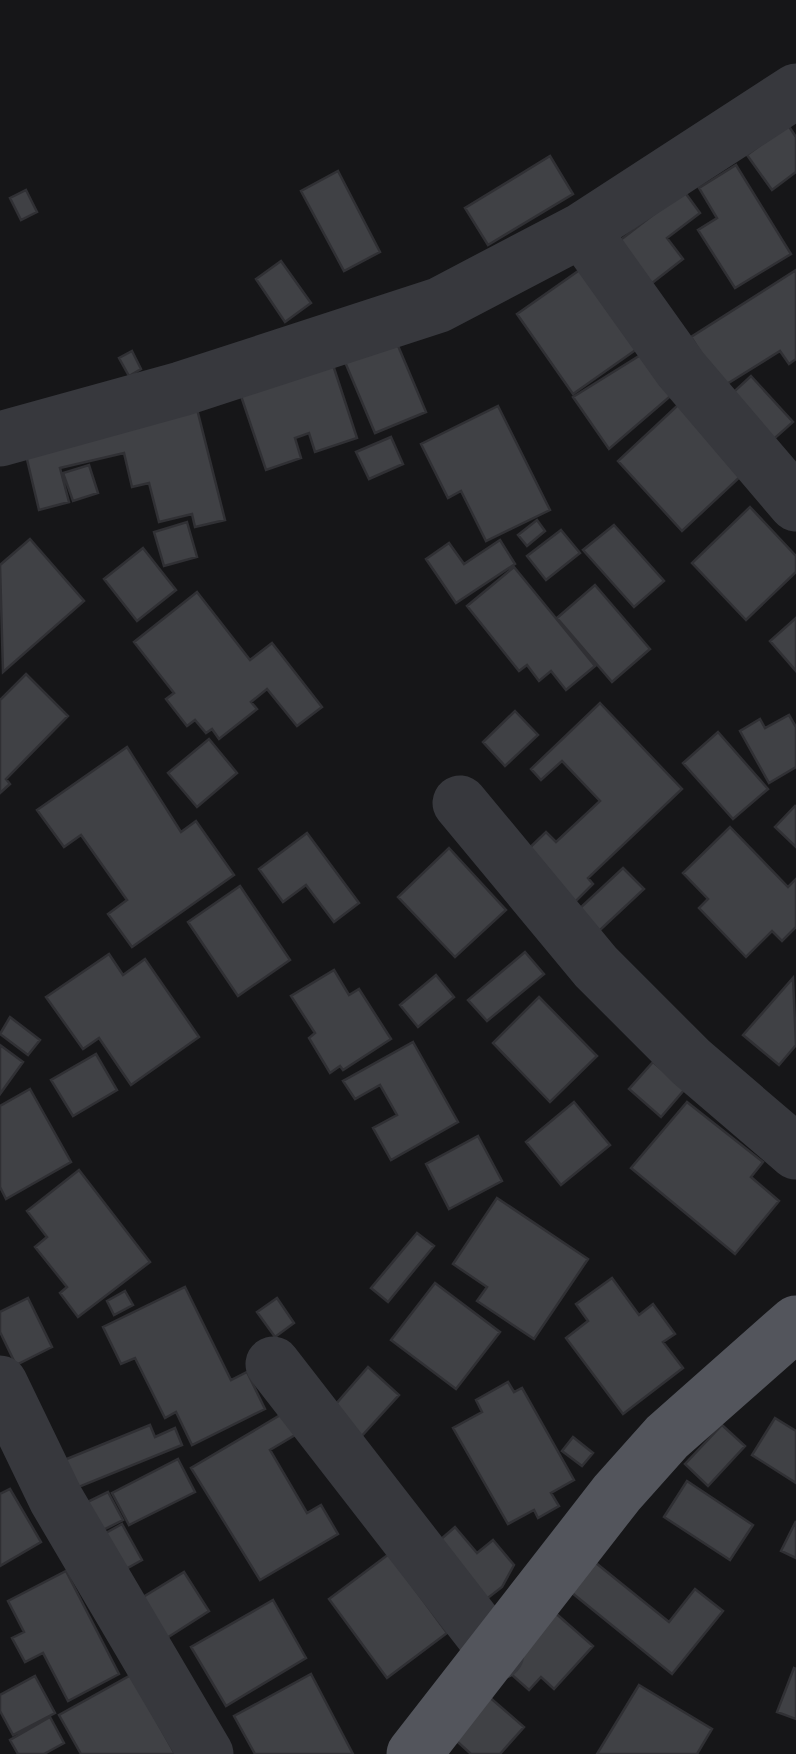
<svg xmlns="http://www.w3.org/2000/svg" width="796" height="1754" viewBox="0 0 796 1754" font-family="'IBM Plex Sans',sans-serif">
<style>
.building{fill:#404145;stroke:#303034;stroke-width:2.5}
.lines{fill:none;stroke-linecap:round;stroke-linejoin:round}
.minor{stroke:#37383d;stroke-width:55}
.major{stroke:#53555c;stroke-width:55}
</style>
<rect width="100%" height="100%" fill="#161618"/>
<path class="building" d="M 788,125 L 796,137 L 796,172 L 772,190 L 747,155 Z
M 550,156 L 573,194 L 488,245 L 465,208 Z
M 736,165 L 791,254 L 735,288 L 698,230 L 717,218 L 699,188 Z
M 338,171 L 380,252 L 344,271 L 301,191 Z
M 26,190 L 37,212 L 21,220 L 10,198 Z
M 684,191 L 700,213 L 667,238 L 683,259 L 647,287 L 614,245 Z
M 281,261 L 311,303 L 285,322 L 256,279 Z
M 581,269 L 637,349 L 573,394 L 517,314 Z
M 796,270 L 796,359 L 789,364 L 780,351 L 722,387 L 691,337 Z
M 396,341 L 426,412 L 375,433 L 345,362 Z
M 132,351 L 141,369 L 129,376 L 119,358 Z
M 647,351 L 674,393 L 609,449 L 573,397 Z
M 333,365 L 357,438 L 315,452 L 309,433 L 295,438 L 301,458 L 266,470 L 241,396 Z
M 751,376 L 793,422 L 767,445 L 726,399 Z
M 678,405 L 742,475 L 682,531 L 618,461 Z
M 498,406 L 550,510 L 486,541 L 461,491 L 448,498 L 421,444 Z
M 197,409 L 225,520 L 195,527 L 192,514 L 159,522 L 149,483 L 132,487 L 124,453 L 60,468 L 69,502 L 39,510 L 25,451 Z
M 391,437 L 403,464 L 369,479 L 356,452 Z
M 89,465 L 98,493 L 73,501 L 63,473 Z
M 750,507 L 796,556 L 796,572 L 746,620 L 692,563 Z
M 537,520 L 545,531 L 527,546 L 518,535 Z
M 187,522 L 197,557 L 164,566 L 154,532 Z
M 614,525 L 664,581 L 634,607 L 583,550 Z
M 561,530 L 580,553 L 546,580 L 527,556 Z
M 30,539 L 84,601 L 3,672 L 0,565 Z
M 500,540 L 515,564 L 456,603 L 426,559 L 449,543 L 464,564 Z
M 143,548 L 176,590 L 137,621 L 104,579 Z
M 514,567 L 595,666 L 566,690 L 551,671 L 539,681 L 527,665 L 519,671 L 467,606 Z
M 595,585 L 650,649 L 612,682 L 557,618 Z
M 197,592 L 250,660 L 272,643 L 322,707 L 297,726 L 267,689 L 251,702 L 257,709 L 219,739 L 212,729 L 206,733 L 195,720 L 187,726 L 166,699 L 174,693 L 134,642 Z
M 796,618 L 796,671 L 770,641 Z
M 26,674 L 68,716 L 6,779 L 10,784 L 0,793 L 0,700 Z
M 600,703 L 682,789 L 588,878 L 593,884 L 570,907 L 521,856 L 546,832 L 556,842 L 600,801 L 562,761 L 541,780 L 531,769 Z
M 515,711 L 538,735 L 505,766 L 483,742 Z
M 789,715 L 796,727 L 796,767 L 769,783 L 740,731 L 760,719 L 765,728 Z
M 718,732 L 768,789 L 733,819 L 683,763 Z
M 209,739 L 237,773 L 197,807 L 168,773 Z
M 127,747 L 181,832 L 196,821 L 234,875 L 132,947 L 108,914 L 127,900 L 81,835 L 64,847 L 37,810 Z
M 795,806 L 796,807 L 796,847 L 775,827 Z
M 730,827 L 788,887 L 796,879 L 796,927 L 782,941 L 772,931 L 746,957 L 699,908 L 708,899 L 683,873 Z
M 307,833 L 359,903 L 334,922 L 306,885 L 283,902 L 259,869 Z
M 449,848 L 506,910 L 455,957 L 398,897 Z
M 623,868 L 644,889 L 599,931 L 579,909 Z
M 240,886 L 290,960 L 238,996 L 188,922 Z
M 525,952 L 544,974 L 487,1021 L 468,1000 Z
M 109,954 L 123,975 L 145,959 L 199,1037 L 131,1085 L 99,1038 L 83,1049 L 46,997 Z
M 334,970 L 349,995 L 359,989 L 391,1039 L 343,1070 L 340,1066 L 330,1073 L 309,1038 L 315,1033 L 291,996 Z
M 436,975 L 454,997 L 418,1027 L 400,1005 Z
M 793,978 L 796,1045 L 779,1065 L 743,1035 Z
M 539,997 L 597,1056 L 550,1102 L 493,1043 Z
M 10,1017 L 40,1040 L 28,1055 L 0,1034 Z
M 413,1042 L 458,1122 L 391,1160 L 373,1128 L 397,1115 L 380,1085 L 355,1099 L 343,1081 Z
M 0,1045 L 23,1062 L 0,1094 Z
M 96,1054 L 117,1090 L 73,1116 L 51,1080 Z
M 653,1062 L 685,1089 L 661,1117 L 629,1089 Z
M 30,1089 L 71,1162 L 6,1199 L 0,1187 L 0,1106 Z
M 574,1102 L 610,1145 L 561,1185 L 526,1142 Z
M 687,1102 L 763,1162 L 751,1177 L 779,1201 L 735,1254 L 631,1168 Z
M 478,1136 L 502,1181 L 449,1209 L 426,1164 Z
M 79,1170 L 150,1262 L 78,1317 L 60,1293 L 67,1287 L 35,1247 L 47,1237 L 27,1211 Z
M 497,1198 L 588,1259 L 534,1339 L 477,1301 L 487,1287 L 453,1264 Z
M 417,1233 L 434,1246 L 388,1302 L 371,1288 Z
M 612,1278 L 639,1315 L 653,1304 L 675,1334 L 663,1342 L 683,1368 L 623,1414 L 566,1338 L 588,1321 L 576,1304 Z
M 435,1283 L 500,1332 L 456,1389 L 391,1340 Z
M 185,1287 L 231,1380 L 247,1372 L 265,1409 L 192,1445 L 176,1412 L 165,1418 L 135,1358 L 121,1364 L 103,1327 Z
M 125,1291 L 133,1305 L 114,1315 L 107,1301 Z
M 28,1298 L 52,1347 L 16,1365 L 0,1332 L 0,1312 Z
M 277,1298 L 294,1323 L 275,1337 L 257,1312 Z
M 368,1367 L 399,1395 L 359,1439 L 329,1412 Z
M 508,1382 L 514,1392 L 522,1388 L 574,1480 L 551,1493 L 559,1506 L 538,1518 L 534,1510 L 508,1524 L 453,1428 L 482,1412 L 476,1400 Z
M 282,1414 L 295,1435 L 270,1450 L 307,1513 L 321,1505 L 338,1534 L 260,1580 L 191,1468 Z
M 775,1418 L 796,1431 L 796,1483 L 752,1455 Z
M 150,1425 L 155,1437 L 175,1428 L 182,1445 L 64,1493 L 52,1465 Z
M 722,1425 L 745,1446 L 708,1486 L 685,1464 Z
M 573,1437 L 593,1453 L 582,1466 L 562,1451 Z
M 178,1459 L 195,1492 L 129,1525 L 112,1493 Z
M 687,1481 L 753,1525 L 730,1560 L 664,1517 Z
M 10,1489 L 41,1542 L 0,1566 L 0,1494 Z
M 108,1492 L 123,1520 L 91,1536 L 77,1507 Z
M 796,1521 L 796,1558 L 781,1551 Z
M 122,1524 L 142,1560 L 115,1575 L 95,1539 Z
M 455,1527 L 477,1553 L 493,1540 L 514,1565 L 502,1587 L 480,1604 L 433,1546 Z
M 389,1554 L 447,1633 L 387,1678 L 329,1599 Z
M 591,1559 L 669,1622 L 695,1589 L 723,1611 L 672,1674 L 566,1588 Z
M 66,1571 L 119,1674 L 68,1701 L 43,1653 L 25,1662 L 12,1638 L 24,1632 L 8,1601 Z
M 184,1572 L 209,1611 L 159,1643 L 135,1602 Z
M 273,1600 L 306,1658 L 226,1706 L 191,1647 Z
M 552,1610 L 593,1646 L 554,1689 L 541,1677 L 529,1690 L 502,1666 Z
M 794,1668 L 796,1669 L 796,1719 L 777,1712 Z
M 311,1674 L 353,1754 L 255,1754 L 234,1716 Z
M 131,1675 L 175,1754 L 81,1754 L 59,1715 Z
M 35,1676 L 55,1713 L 13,1735 L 0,1711 L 0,1695 Z
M 639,1685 L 712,1729 L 697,1754 L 597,1754 Z
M 487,1695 L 524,1727 L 500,1754 L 471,1754 L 451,1736 Z
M 50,1717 L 64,1743 L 44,1754 L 18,1754 L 10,1740 Z"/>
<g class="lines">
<path class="minor" d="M 582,230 L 681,369 L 796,504
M 0,439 L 181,389 L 439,305 L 582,230 L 796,91
M 460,803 L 596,967 L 691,1062 L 796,1152
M 273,1364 L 497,1653
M 0,1383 L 56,1499 L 206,1754"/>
<path class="major" d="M 414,1754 L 617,1493 L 667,1437 L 796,1323"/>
</g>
</svg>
